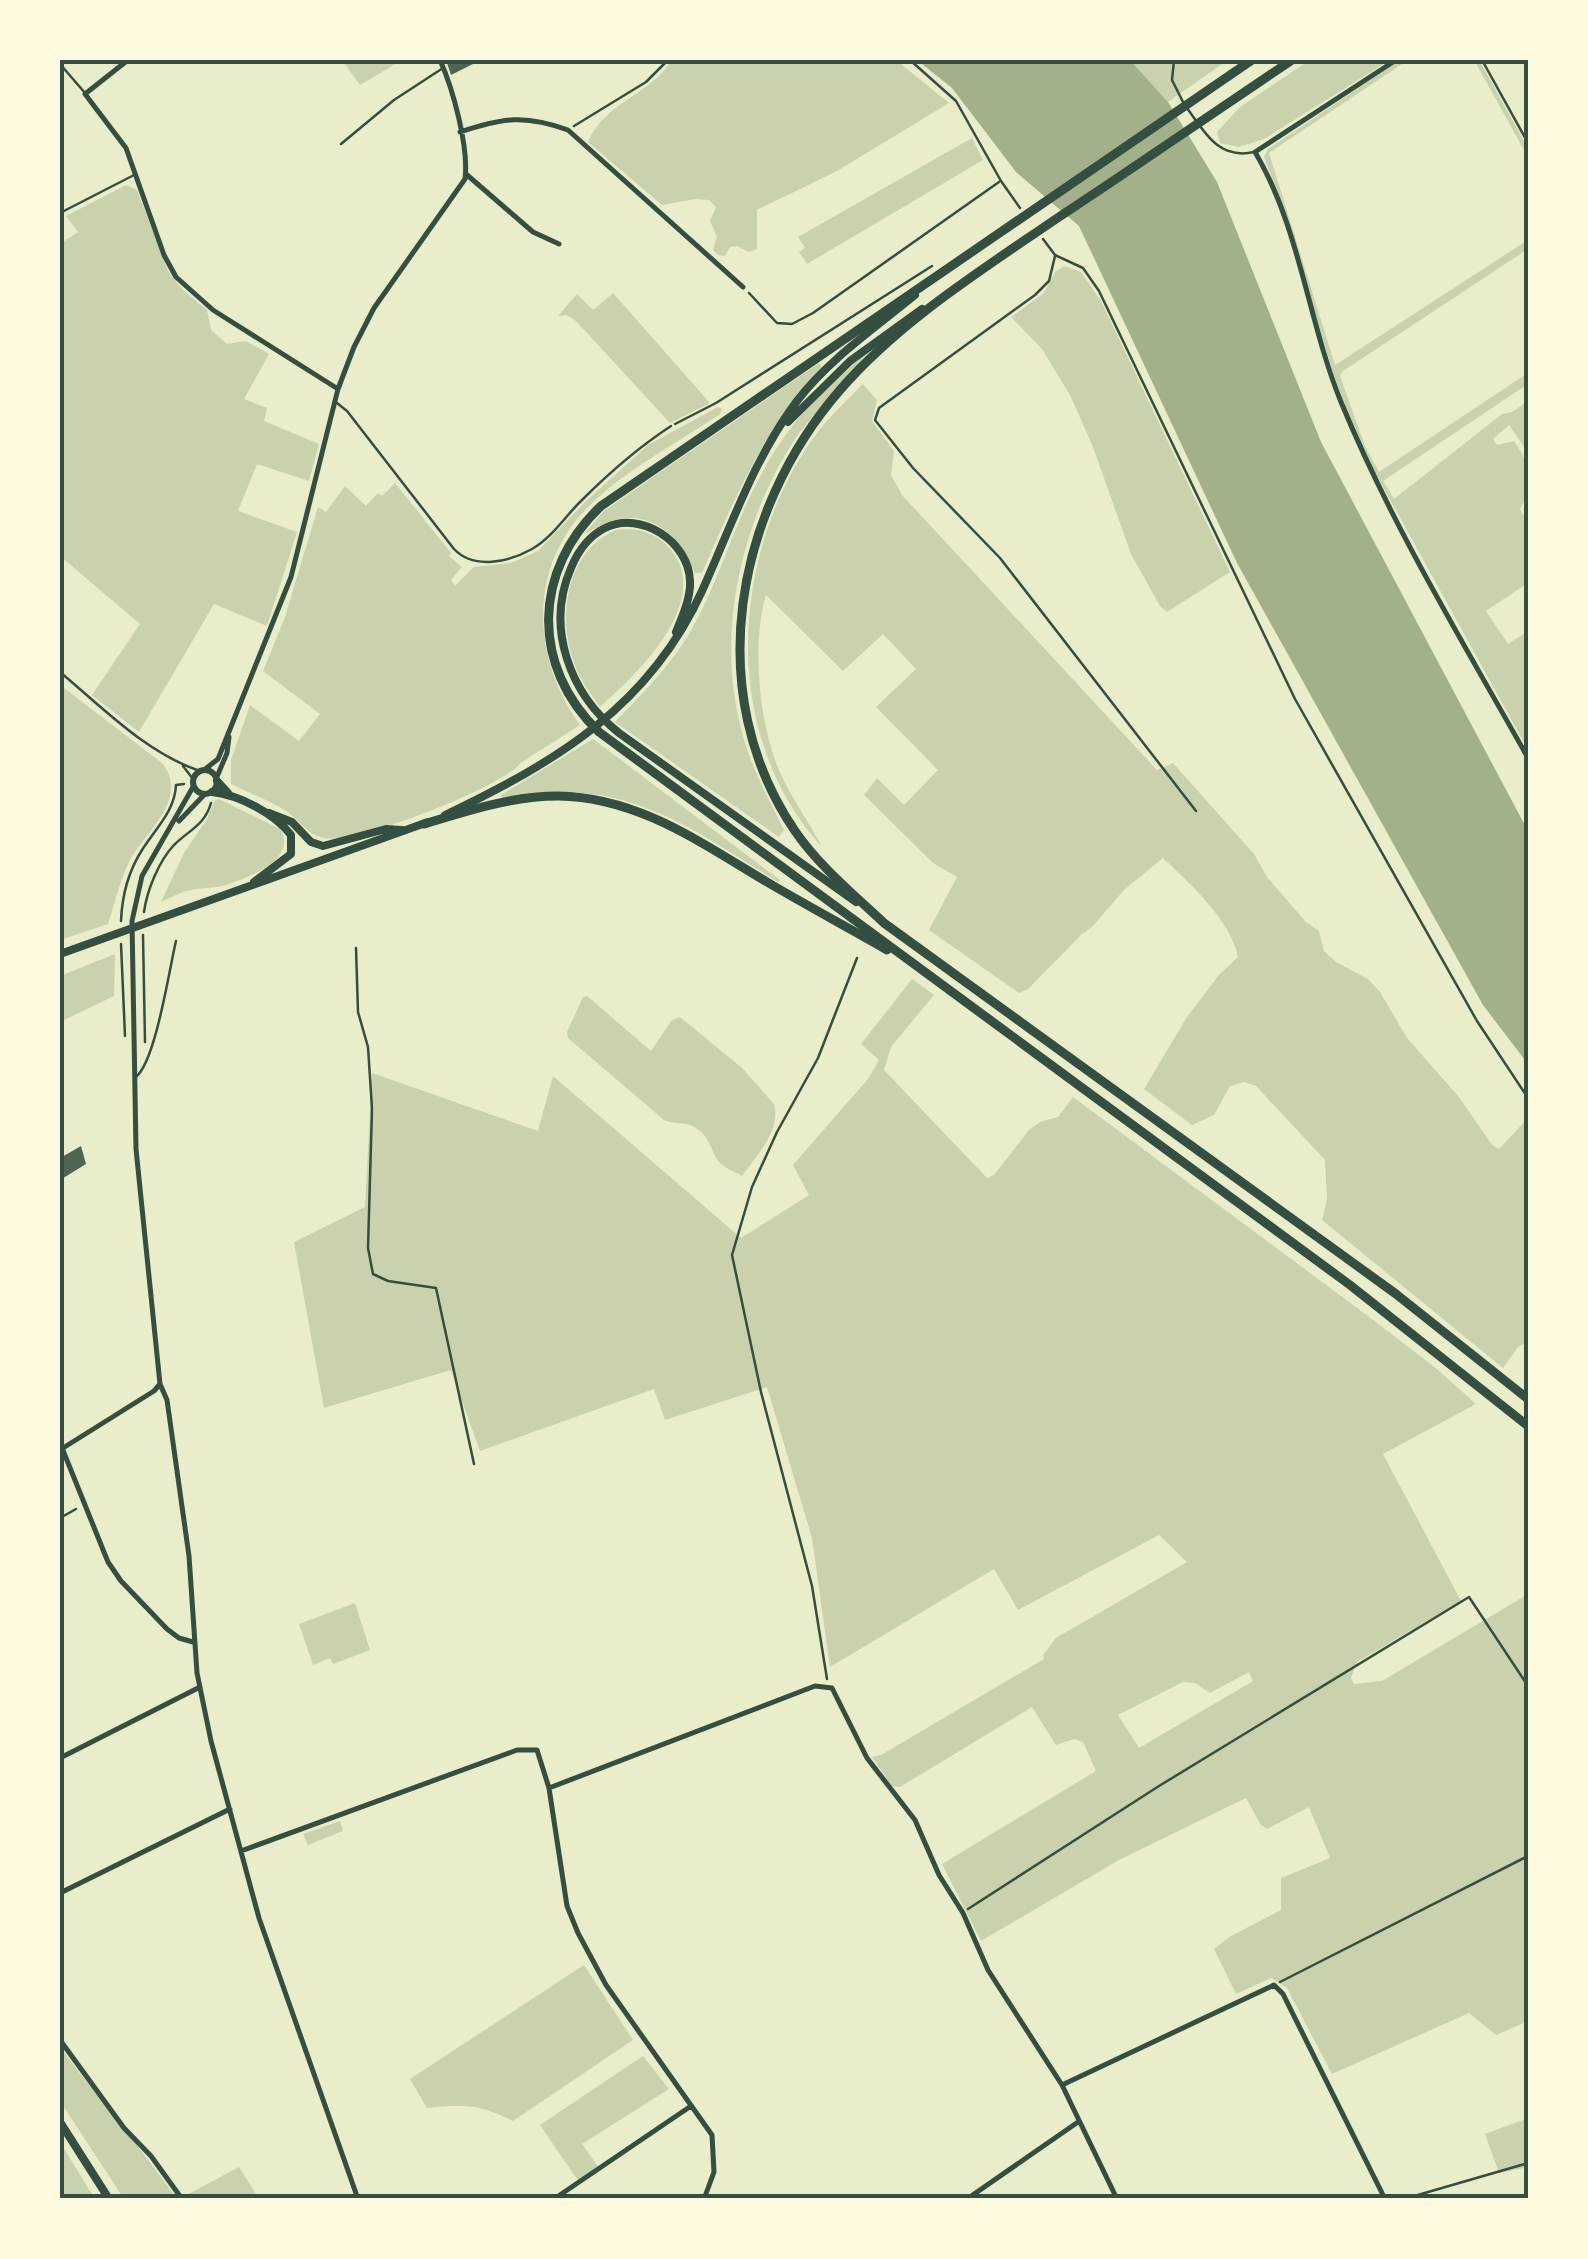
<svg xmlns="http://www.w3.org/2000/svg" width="1588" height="2259" viewBox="0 0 1588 2259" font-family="'Fira Sans',sans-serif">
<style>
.green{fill:#cad2ad;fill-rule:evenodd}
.water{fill:#a3b18a}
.building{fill:#4f6655}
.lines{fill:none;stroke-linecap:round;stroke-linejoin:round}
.path{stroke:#344e41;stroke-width:2.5}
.service{stroke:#344e41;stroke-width:2.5}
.minor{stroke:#344e41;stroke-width:5}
.tertiary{stroke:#344e41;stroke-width:6}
.secondary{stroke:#344e41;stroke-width:8}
.primary{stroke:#344e41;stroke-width:9}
.neatline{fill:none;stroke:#344e41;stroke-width:4}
</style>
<rect width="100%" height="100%" fill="#e9edc9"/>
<path class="green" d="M 342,60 L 402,60 L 360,85 Z
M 672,60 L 896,60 L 949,103 L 837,171 L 757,210 L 757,249 L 749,252 L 737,246 L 730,247 L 725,256 L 718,255 L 713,250 L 717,237 L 710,221 L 716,207 L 709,200 L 695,199 L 662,205 L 588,142 C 605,102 650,95 672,60 Z
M 1130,60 L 1228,60 L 1168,102 Z
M 1310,60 L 1390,60 L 1264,139 L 1239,147 L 1220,143 L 1217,132 L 1240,107 Z
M 1400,60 L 1408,60 L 1269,153 L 1335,365 L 1528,240 L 1528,249 L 1343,371 L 1340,376 L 1365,446 L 1379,472 L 1528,373 L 1528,384 L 1383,481 L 1394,499 L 1502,414 L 1512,412 L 1528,401 L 1528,453 L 1509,425 L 1493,439 L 1497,445 L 1514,441 C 1530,463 1535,486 1520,509 L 1528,524 L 1528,583 L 1486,611 L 1508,644 L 1528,631 L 1528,733 L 1524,736 L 1528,750 L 1360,445 L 1333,373 L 1289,225 L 1264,157 L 1268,149 Z
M 1474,60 L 1479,60 L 1528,148 L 1528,157 Z
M 972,138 L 983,160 L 807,264 L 799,252 L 805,248 L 798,237 Z
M 126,185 L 137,190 L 168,271 L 182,289 L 207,310 L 211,330 L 227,344 L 246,341 L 269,354 L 244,399 L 267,408 L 264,421 L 319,444 L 309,481 L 257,464 L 238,511 L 297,532 L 267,626 L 214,604 L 139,732 L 92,695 L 140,624 L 60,556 L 60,244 L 78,232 L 66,216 Z
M 1064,266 L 1081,272 L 1101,301 L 1230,572 L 1167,612 L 1160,606 L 1131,554 L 1093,447 L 1070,395 L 1042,349 L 1011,317 L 1044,293 L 1055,272 Z
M 613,293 L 710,403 L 670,423 L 576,321 L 567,315 L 558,316 L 577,294 L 593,310 Z
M 866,352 C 859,371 812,414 795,439 C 739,525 714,640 744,739 C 753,771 769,800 784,830 L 779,837 L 615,722 C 642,694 669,667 689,634 C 719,583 733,525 762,473 C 787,425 825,386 866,352 Z
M 819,363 L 822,367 C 763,430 736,495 702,573 L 695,573 C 681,540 654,509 614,520 C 603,523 594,530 584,534 L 604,511 Z
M 863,384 L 877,400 L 872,421 L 894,451 L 891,475 L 902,495 L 1157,770 L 1173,763 L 1254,854 L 1267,877 L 1306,922 L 1319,931 L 1324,951 L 1336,962 L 1368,979 L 1380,992 L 1407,1038 L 1459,1097 L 1492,1145 L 1499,1149 L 1528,1118 L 1528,1342 L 1518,1347 L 1503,1368 L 1322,1220 L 1327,1200 L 1325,1160 L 1256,1086 L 1244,1082 L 1230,1086 L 1214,1115 L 1192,1125 L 1144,1089 L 1187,1017 L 1219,975 L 1238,957 C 1231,920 1189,883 1163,858 L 1124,890 L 1092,927 L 1082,934 L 1028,989 L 1019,993 L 929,930 L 957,877 L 933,863 L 864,795 L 877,778 L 904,805 L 938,770 L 876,707 L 916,669 L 883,634 L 843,671 L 766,595 C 751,646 759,730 783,779 C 795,803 810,824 822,847 C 723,739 729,566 807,447 C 822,423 844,403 863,384 Z
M 718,407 L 722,409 L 720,414 C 676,444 625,470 588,507 C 527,568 532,659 580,725 L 522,762 C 501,788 354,845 323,838 C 307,835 299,819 286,811 C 269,800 249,793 231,784 L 231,760 L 250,705 L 299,741 L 320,714 L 263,671 L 285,617 L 318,507 L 326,512 L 345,486 L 366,506 L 378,493 L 382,496 L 395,483 L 451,553 L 449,556 L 462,567 L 451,580 L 455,586 L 474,567 L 511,563 L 538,551 L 586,501 L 648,445 Z
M 616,530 C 638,527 658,533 672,551 C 711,603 638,674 600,707 C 589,692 578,677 573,659 C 557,615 568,549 616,530 Z
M 60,685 L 162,763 C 191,799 143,833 129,862 C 119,883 115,903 108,924 L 60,940 Z
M 593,739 L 780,880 L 778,882 C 681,822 622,775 502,798 L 501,795 Z
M 219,799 L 280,829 C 298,858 252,876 229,884 C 215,889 198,887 183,892 C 175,895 168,899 161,902 L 184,853 L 207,819 L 215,800 Z
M 115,954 L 114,996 L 60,1022 L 60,976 Z
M 912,979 L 934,995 L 891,1047 L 884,1070 L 987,1178 L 994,1175 L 1029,1130 L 1040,1122 L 1058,1117 L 1073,1097 L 1372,1319 L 1437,1369 L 1476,1404 L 1383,1454 L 1461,1601 L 1357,1662 L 1351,1678 L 1354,1684 L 1382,1681 L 1528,1594 L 1528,2021 L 1496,2035 L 1469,2013 L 1332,2074 L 1287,1988 L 1271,1978 L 1236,1994 L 1214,1949 L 1231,1936 L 1281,1910 L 1281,1878 L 1330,1858 L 1309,1807 L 1267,1829 L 1261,1825 L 1246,1798 L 1119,1860 L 981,1941 L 942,1864 L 1096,1771 L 1083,1742 L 1074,1739 L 1056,1745 L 1032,1707 L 900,1787 L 892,1786 L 872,1757 L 881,1755 L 1044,1659 L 1043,1655 L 1056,1638 L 1187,1562 L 1159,1535 L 1018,1610 L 994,1569 L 830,1667 L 812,1538 L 767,1387 L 665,1420 L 654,1389 L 480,1451 L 451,1370 L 324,1408 L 294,1242 L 365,1207 L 372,1073 L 538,1131 L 553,1076 L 741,1238 L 809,1195 L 793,1165 L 868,1079 L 879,1060 L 861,1044 ZM 1249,1672 L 1253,1681 L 1139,1748 L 1118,1715 L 1183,1682 L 1195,1683 L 1210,1693 Z
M 587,996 L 651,1051 L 672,1020 L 680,1017 L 742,1068 L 774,1104 C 781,1131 757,1155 742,1176 C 736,1172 724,1168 720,1163 C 710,1152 711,1137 696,1128 C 687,1121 675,1125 664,1120 L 568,1038 L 567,1032 L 583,997 Z
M 355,1603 L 370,1650 L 333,1664 L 330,1658 L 313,1665 L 299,1624 Z
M 340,1821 L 343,1831 L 308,1845 L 303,1834 Z
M 584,1965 L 633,2040 L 513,2121 C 479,2104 464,2104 427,2108 L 410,2079 Z
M 60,2047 C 98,2099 140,2146 177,2199 L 124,2199 L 60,2101 Z
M 643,2056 L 669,2089 L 582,2144 L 599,2168 L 579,2182 L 540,2125 Z
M 1528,2118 L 1528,2167 L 1499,2173 L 1485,2134 Z
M 60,2142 L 63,2147 L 95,2199 L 60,2199 Z
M 239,2167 L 256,2194 L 282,2199 L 181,2198 Z"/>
<path class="water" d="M 917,60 L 1130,60 L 1168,102 L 1217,182 L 1321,442 L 1528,831 L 1528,1064 L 1483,1005 L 1237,563 L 1079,226 L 1016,172 L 952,88 Z"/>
<path class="building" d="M 446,60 L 481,60 L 451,75 Z
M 81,1146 L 86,1164 L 60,1180 L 60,1158 Z"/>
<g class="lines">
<path class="path" d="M 910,60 L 956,101 L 1001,181 L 1020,208
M 1482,60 L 1528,143
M 574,126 L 646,82 L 668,60
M 1043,239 L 1055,255 L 1083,268 L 1099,291 L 1295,699 L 1477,1021 L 1528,1098
M 1055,256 L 1049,281 L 1035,295 L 879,408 L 875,420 L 913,468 L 1000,558 L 1196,811
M 749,293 L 777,323 L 792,324 L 813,313 L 999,182
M 675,424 L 716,403 L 932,266
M 144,912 C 147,890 159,861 174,845 C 189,830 205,825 211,803
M 121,921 C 122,895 128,872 142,850 C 155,829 175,811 176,785 L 184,784
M 143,935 L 145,1042
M 121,944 L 125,1036
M 356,948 L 358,1012 L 368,1047 L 372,1109 L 368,1248 L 373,1274 L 388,1281 L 436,1288 L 474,1464
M 60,1518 L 76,1509
M 827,1679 L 812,1586 L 761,1392 L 732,1255 L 752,1187 L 777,1132 L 818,1058 L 857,958
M 968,1909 L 1159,1786 L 1469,1597 L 1528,1686
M 1280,1982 L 1528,1856
M 1404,2199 L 1528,2163"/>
<path class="service" d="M 1174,60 L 1172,80 L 1183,102
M 60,64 L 85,93
M 1187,108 C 1205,133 1219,160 1254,152
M 341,144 L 394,100 L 443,68
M 60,213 L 136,174
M 337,403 L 347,411 L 454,549 C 474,570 509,562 532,549 C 552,538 566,515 582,500 C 609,473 639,447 671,426
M 60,672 C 103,708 146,753 200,771
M 183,766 L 193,779
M 136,1077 C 156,1060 169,970 176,941"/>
<path class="minor" d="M 128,60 L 85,94 L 126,148 L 164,255 L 176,277 L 213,310 L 338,389
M 1396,60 L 1255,152 C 1300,228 1308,321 1341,402 C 1392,526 1463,642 1528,758
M 460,132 C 502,118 525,114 568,130 L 743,287
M 466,174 L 533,232 L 559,244
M 204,770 L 218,759 L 291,577 L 338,389 L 354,347 L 374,308 L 465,179 C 469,147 453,89 440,60
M 216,779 L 227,753 L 229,737
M 193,787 L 142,876 L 132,921 L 136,1149 L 160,1384 L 167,1400 L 189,1556 L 197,1673 L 211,1741 L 259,1918 L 358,2199
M 179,821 L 205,794
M 60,1443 L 108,1562 L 121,1581 L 167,1629 L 179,1638 L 193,1642
M 63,1448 L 154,1391 L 160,1384
M 60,1758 L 200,1687
M 549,1788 L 815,1686 L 832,1688 L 867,1758 L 915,1820 L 939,1875 L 963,1913 L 988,1970 L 1062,2085 L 1117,2199
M 241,1851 L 517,1750 L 537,1750 L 549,1788 L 567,1906 L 578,1933 L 606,1985 L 712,2135 L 714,2172 L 704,2199
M 60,1893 L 230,1809
M 60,2040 L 124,2128 L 151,2156 L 182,2199
M 1062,2085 L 1274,1985 L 1283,1994 L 1385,2199
M 554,2199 L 691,2106
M 967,2199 L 1078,2122"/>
<path class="tertiary" d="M193 782a12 12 0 1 1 24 0a12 12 0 1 1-24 0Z"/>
<path class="secondary" d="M 788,422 L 850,361 L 922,309
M 676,632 C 682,617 691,598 690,581 C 689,542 641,510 605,528 C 589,536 578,551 571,568 C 545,628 570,694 619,733 L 856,902
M 217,781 L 228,793
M 212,792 C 239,795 274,813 291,835 L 291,854 L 254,882
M 269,813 L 292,822 L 311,842 L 323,846 L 386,829 L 402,830
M 445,815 C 556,762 649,707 702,591 C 731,527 754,458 797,401 C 828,360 875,328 915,295
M 60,954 L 428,822
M 60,2122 L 109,2199"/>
<path class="primary" d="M 1252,60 L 601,506 C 533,570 530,666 599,732 L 1350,1285 L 1528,1426
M 1292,60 C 1212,114 1133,168 1053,221 C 980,271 899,322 840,390 C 735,511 701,693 795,831 C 819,866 853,894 884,923 L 1396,1294 L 1528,1399
M 424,824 C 467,811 512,796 558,796 C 638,797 701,843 767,882 C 806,905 847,927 887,950"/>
</g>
<rect width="1588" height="2259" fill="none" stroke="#fefae0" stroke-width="125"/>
<rect x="62" y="62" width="1464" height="2134" class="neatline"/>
</svg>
